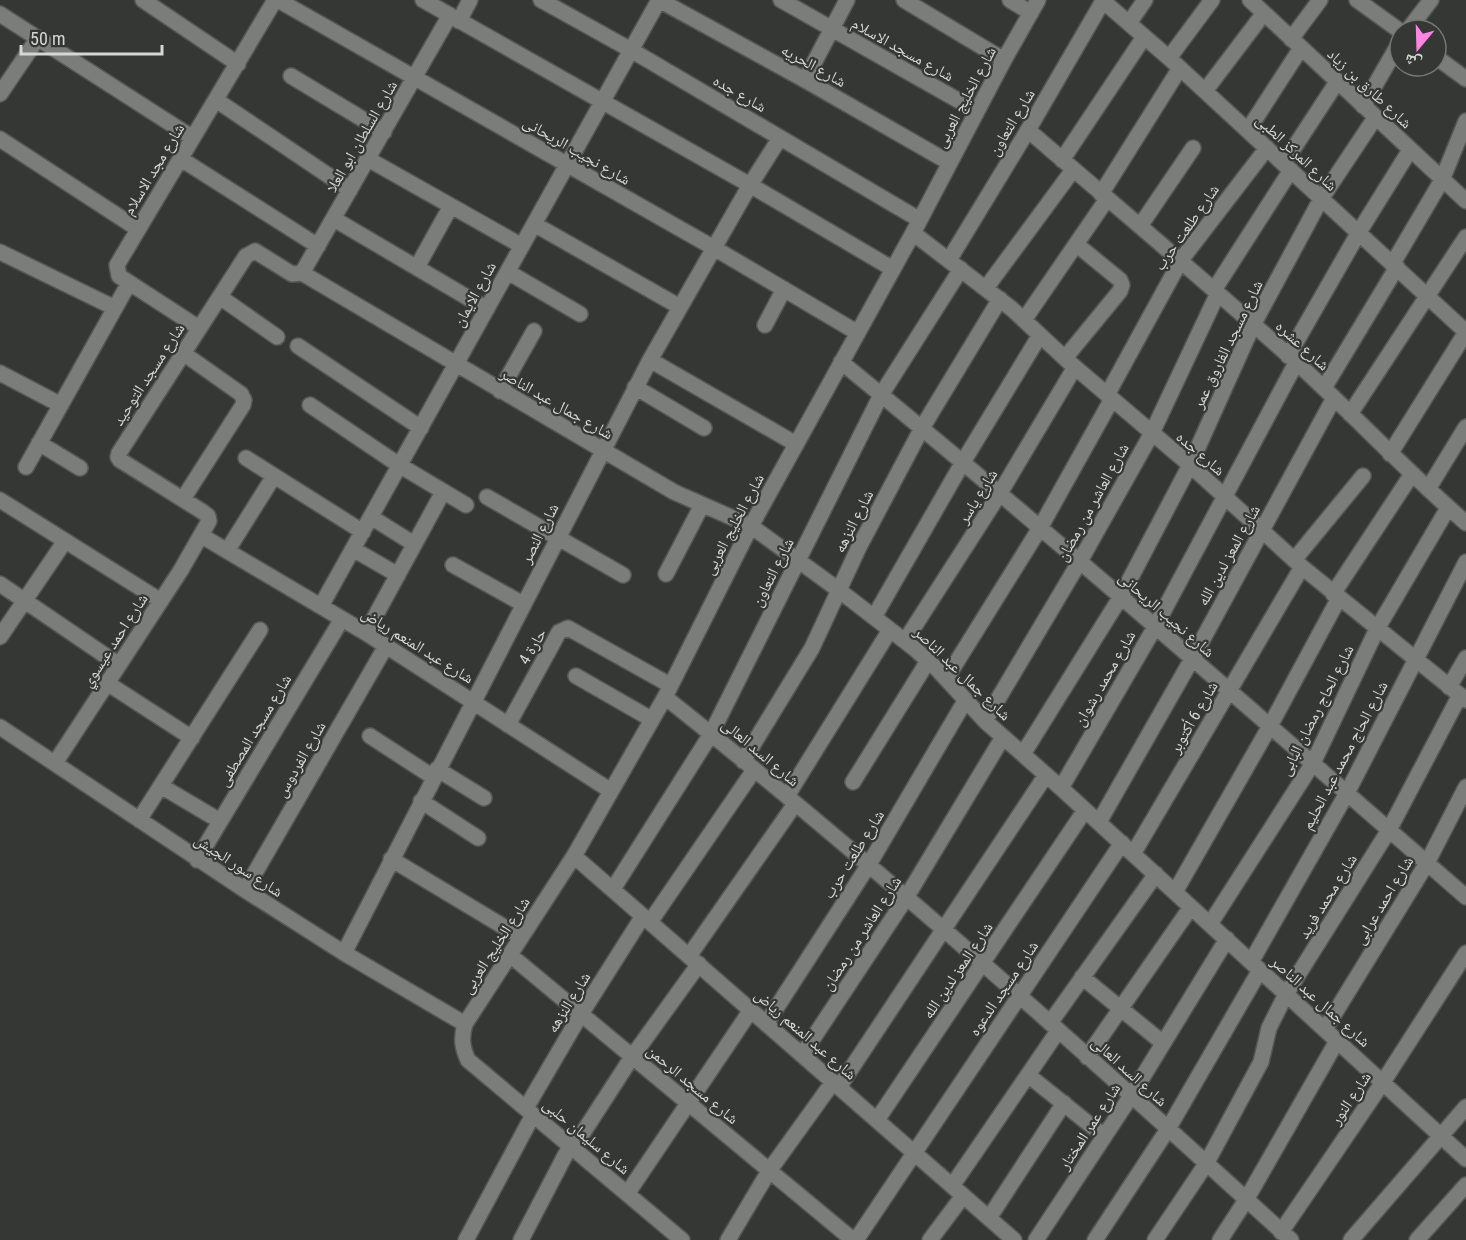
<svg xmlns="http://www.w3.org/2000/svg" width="1466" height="1240" viewBox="0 0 1466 1240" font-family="'Roboto Condensed','Noto Naskh Arabic',sans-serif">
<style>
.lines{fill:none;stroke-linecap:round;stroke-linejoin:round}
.street-casing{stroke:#545653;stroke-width:18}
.street{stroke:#7a7d79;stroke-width:15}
.labels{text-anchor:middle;stroke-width:4.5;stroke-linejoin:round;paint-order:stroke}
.street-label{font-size:16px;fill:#d5d7d5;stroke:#353734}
</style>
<rect width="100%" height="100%" fill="#353734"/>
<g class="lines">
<defs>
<path id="street" d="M 143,0 L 238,64
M 278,0 L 714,248 L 858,333
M 423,0 L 750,185 L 893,269
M 541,0 L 631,50 L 920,220
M 659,0 L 805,80 L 950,163
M 781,0 L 977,111
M 904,0 L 1004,60
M 1010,0 L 1031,13
M 1102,0 L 1169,58 L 1466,332
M 1250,0 L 1466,201
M 1357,0 L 1400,31
M 0,14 L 193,138
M 459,21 L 470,0
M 1129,23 L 1145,0
M 1408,30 L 1431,0
M 1291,39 L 1320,0
M 1436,57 L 1466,79
M 1169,58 L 1212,0
M 291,76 L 384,132
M 805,80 L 847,0
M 1205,91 L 1264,13
M 0,94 L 38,38
M 216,100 L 350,190
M 1363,106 L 1400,42
M 1028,130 C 1118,208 1209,284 1297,363 C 1354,415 1407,472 1466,523
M 1248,130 L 1301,48
M 0,139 L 138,229
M 181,159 L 318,246
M 368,159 L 522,246
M 1062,160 L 1144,37
M 1284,163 L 1337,82
M 1101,194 L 1180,68
M 334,219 L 487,309
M 534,224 L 680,307
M 1140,226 L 1193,148
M 913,233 L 1012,309 L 1070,363 L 1190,465 L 1302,567 L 1466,700
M 0,252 L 115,308
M 949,260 L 1028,130 L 1103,1
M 1393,263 L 1442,180 L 1466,121
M 417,267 L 451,206
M 508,272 L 580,314
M 302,273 L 674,492 L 751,526 L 840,591 L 915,649 L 936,668 L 985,721 L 1061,788 L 1466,1159
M 302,273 L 450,15
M 986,288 L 1073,170
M 1214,290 L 1291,170
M 220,297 L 277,337
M 1024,320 L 1107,199
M 765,325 L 784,289
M 199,328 L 119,276 L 117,265 L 275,0
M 298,346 L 421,428
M 1288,356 L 1359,232 L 1410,150
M 1065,358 L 1120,291 L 1122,285 L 1120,280 L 1076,244
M 650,360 L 796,444
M 841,362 C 1054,535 1259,717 1466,897
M 0,373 L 61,405
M 635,387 L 704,428
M 1324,388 L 1397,267
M 500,391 L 534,331
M 1107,395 L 1181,260 L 1267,148
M 310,405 L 399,465 L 466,505
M 1350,414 L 1466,237
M 39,443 L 80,468
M 1390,454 L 1466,332
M 246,458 L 363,532
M 26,467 L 129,283
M 1428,489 L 1466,427
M 487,497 L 623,575
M 183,499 L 243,405 L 244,400 L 241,394 L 183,353
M 0,500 L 161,601
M 371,517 L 414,544
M 202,536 L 366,633 L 611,791
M 353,549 L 398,575
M 227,551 L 274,476
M 1294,560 L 1363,476
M 453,565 L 523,604
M 666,574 L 702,505
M 0,584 L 119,665
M 1333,594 L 1412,474
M 321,606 L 659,0
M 874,617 L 963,462 L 1040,335
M 366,633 L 443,492
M 0,637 L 65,541
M 905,641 L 1000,493 L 1075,367
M 576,676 L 651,719
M 946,679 L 1040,528 L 1112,399
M 107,683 L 192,738
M 1449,687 L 1466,658
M 665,697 C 881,869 1087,1054 1291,1240
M 985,721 L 1080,561 L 1152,433 L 1218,293
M 508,725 L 559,632 L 568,628 L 670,685
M 0,727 L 245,890 L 344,953 L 465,1024
M 370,736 L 433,777
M 1023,754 L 1120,598 L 1190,465 L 1253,325 L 1321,199 L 1375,118
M 743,761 L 812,648 L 859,547 L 922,428 L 1000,299
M 55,763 L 181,570 L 209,521 L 208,516 L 203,512 L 120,460 L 118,457 L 119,453 L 246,256 L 255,251 L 292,274 L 302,273
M 437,769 L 484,798
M 853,782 L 928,661
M 161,786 L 220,821
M 1061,788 L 1155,627 L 1296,363
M 787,796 L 890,630
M 421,801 L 478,838
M 139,820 L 260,630
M 1099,822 L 1192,659 L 1334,398
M 1133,854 L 1302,567
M 574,856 L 1014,1240
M 391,859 L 521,937
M 197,860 L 342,619
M 613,889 L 711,734 L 881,395 L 961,269
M 245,890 L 386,646
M 1175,892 L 1270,726 L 1339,598
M 650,922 L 754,770
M 1210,924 L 1313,763 L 1377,629 L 1448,508
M 344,953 L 650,360 L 750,185 L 780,138
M 510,955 L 853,1240
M 689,956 L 795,804
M 1251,962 L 1347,793 L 1466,562
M 1082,977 L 1163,1043
M 1050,1023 L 1156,874
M 766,1024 L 868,866 L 965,701
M 1325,1029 L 1427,863 L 1466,787
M 802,1055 L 906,898 L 1003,737
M 1087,1057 L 1191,907
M 1028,1075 L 1104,1136
M 839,1087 L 1046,775
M 526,1108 L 581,1014 L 643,916
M 877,1120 L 1085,810
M 573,1148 L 632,1057 L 699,964
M 952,1186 L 1058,1031
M 627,1194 L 751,1010
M 989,1218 L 1064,1103
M 1281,1232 L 1383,1082 L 1466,953
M 466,1240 L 533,1115
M 521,1240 L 570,1146
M 682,1240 L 468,1060 C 462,1047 461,1038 465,1024 L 574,856 L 665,697 L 751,526 L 913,233 L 1004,60 L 1038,0
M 728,1240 L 769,1171 L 833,1082
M 856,1240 L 1122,843
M 930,1240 L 963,1196
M 1036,1240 L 1131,1096 L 1227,939
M 1095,1240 L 1168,1129 L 1260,970
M 1155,1240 L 1206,1164 L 1261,1062 L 1269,1028 L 1286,994 L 1389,830 L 1460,695
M 1220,1240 L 1246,1200 L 1337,1041
M 1351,1240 L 1466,1107
M 1417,1240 L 1466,1185"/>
</defs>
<use href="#street" class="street-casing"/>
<use href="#street" class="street"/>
</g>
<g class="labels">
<g class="street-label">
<text transform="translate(903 49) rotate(29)" y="6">شارع مسجد الاسلام</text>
<text transform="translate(814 65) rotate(29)" y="6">شارع الحريه</text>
<text transform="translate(1370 88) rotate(43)" y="6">شارع طارق بن زياد</text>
<text transform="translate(740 93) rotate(30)" y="6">شارع جده</text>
<text transform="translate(965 97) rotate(-62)" y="6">شارع الخليج العربى</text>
<text transform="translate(1011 122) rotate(-59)" y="6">شارع التعاون</text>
<text transform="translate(361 136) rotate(-60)" y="6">شارع السلطان ابو العلا</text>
<text transform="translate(577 150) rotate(30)" y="6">شارع نجيب الريحانى</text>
<text transform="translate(1297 152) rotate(43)" y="6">شارع المركز الطبى</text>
<text transform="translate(153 169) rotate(-59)" y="6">شارع مجد الاسلام</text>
<text transform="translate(1186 227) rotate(-55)" y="6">شارع طلعت حرب</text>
<text transform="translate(474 294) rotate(-61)" y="6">شارع الايمان</text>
<text transform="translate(1227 344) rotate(-64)" y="6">شارع مسجد الفاروق عمر</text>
<text transform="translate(1303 345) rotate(42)" y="6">شارع عشره</text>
<text transform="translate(148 374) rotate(-57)" y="6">شارع مسجد التوحيد</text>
<text transform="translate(557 403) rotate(30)" y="6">شارع جمال عبد الناصر</text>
<text transform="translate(1201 453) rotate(41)" y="6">شارع جده</text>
<text transform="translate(977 496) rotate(-58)" y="6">شارع ياسر</text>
<text transform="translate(1092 502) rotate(-61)" y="6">شارع العاشر من رمضان</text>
<text transform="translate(853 521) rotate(-63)" y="6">شارع النزهه</text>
<text transform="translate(733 524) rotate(-62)" y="6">شارع الخليج العربى</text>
<text transform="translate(539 533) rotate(-63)" y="6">شارع النصر</text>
<text transform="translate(1228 555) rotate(-61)" y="6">شارع المعز لدين الله</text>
<text transform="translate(772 572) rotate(-63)" y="6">شارع التعاون</text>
<text transform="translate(1167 614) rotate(41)" y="6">شارع نجيب الريحانى</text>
<text transform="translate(114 640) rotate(-57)" y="6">شارع احمد عيسوي</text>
<text transform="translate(418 645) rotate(32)" y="6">شارع عبد المنعم رياض</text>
<text transform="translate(532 646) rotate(-60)" y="6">حارة 4</text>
<text transform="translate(963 673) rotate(44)" y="6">شارع جمال عبد الناصر</text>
<text transform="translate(1104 678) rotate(-60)" y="6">شارع محمد رشوان</text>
<text transform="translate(1316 710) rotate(-63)" y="6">شارع الحاج رمضان البابى</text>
<text transform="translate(1193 717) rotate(-60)" y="6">شارع 6 أكتوبر</text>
<text transform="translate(254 730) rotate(-59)" y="6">شارع مسجد المصطفى</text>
<text transform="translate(761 752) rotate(40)" y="6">شارع السد العالى</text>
<text transform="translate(1344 755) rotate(-62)" y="6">شارع الحاج محمد عبد الحليم</text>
<text transform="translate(300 759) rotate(-60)" y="6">شارع الفردوس</text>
<text transform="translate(853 854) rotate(-58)" y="6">شارع طلعت حرب</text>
<text transform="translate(239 865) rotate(33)" y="6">شارع سور الجيش</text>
<text transform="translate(1327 896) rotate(-58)" y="6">شارع محمد فريد</text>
<text transform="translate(1383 900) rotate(-59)" y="6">شارع احمد عرابى</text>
<text transform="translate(861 933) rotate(-57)" y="6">شارع العاشر من رمضان</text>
<text transform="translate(495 945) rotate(-57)" y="6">شارع الخليج العربى</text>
<text transform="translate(957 970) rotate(-56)" y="6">شارع المعز لدين الله</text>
<text transform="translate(1003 988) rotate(-56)" y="6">شارع مسجد الدعوه</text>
<text transform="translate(1321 1001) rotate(42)" y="6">شارع جمال عبد الناصر</text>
<text transform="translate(568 1002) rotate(-58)" y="6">شارع النزهه</text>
<text transform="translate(806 1034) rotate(41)" y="6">شارع عبد المنعم رياض</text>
<text transform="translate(1130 1071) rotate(42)" y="6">شارع السد العالى</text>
<text transform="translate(693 1084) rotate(40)" y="6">شارع مسجد الرحمن</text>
<text transform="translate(1350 1098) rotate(-56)" y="6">شارع النور</text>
<text transform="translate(1089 1126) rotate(-57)" y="6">شارع عمر المختار</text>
<text transform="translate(587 1136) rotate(40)" y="6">شارع سليمان حلبى</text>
</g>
</g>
<g transform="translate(1418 48) rotate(199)"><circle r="28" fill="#353734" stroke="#757774" stroke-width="1.5"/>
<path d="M0-4.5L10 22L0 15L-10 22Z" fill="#fd86e2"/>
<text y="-9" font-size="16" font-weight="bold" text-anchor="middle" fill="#d5d7d5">ش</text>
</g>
<path d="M21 45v9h141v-9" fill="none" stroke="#d5d7d5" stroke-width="3"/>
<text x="30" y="45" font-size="18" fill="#d5d7d5" stroke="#353734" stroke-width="4.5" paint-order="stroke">50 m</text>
</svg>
